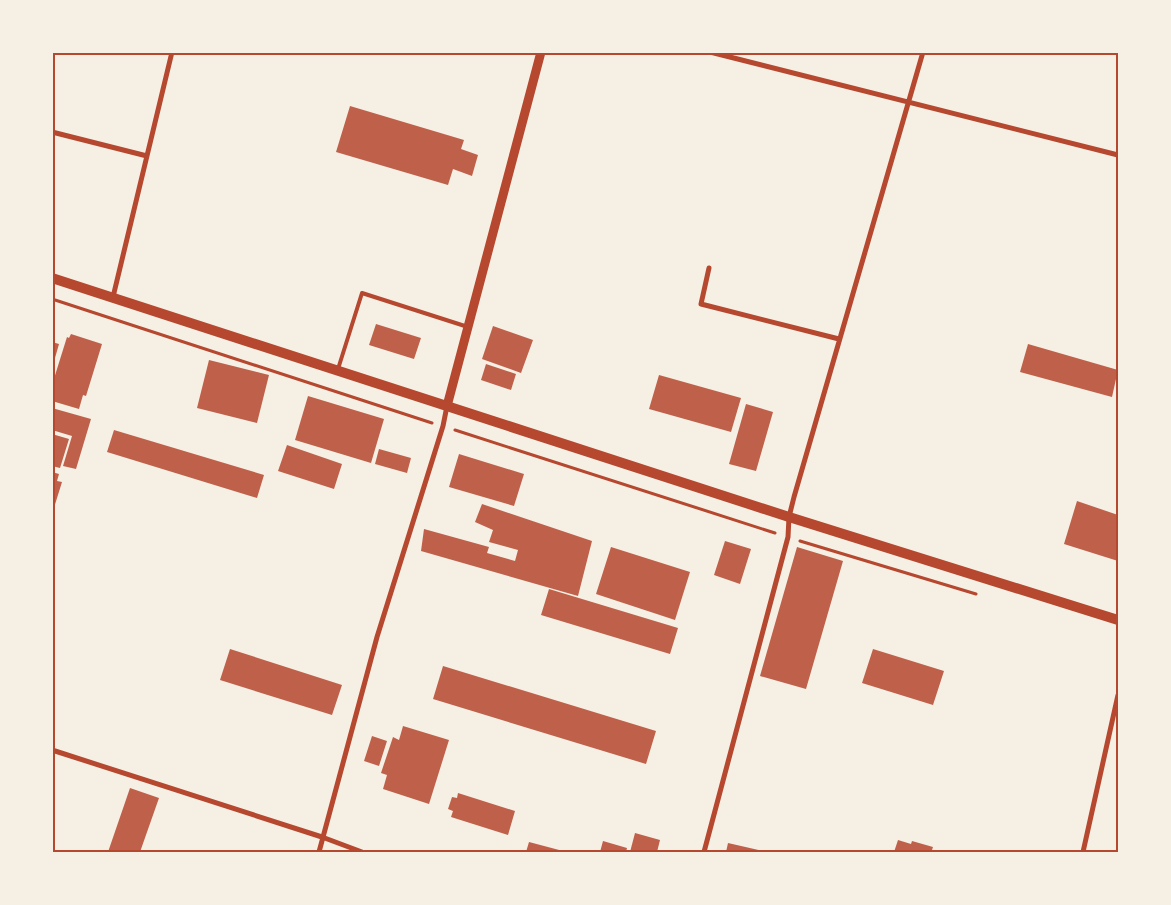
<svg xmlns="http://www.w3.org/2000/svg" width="1171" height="905" viewBox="0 0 1171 905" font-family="Karla,sans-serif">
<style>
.building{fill:#bf614a}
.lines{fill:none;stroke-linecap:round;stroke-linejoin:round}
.path{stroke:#b5482f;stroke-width:3}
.service{stroke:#b5482f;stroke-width:4}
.minor{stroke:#b5482f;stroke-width:5}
.tertiary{stroke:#b5482f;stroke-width:9}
.secondary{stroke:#b5482f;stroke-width:10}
.neatline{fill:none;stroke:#b5482f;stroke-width:2}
</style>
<rect width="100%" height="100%" fill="#f6efe4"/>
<path class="building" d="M 350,106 L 464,140 L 461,149 L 478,155 L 472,176 L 453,169 L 448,185 L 336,152 Z
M 376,324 L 421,338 L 414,359 L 369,345 Z
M 493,326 L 533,340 L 521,373 L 482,359 Z
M 71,334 L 102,344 L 86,396 L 83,395 L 79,409 L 52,401 L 52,385 L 67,337 L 69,338 Z
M 52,342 L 59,344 L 53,365 L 52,365 Z
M 1028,344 L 1118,370 L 1112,397 L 1020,372 Z
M 209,360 L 269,375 L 257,423 L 197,408 Z
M 486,364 L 516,374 L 511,390 L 481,380 Z
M 659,375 L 741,398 L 731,432 L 649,409 Z
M 308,396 L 384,419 L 371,463 L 295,440 Z
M 746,404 L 773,412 L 756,471 L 729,464 Z
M 52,408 L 91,419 L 76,469 L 63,466 L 72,436 L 52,430 Z
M 114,430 L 264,475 L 257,498 L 107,452 Z
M 52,434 L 69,439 L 60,468 L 52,466 Z
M 287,445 L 342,464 L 334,489 L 278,471 Z
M 379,449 L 411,458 L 407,473 L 375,464 Z
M 459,454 L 524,474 L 514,506 L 449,487 Z
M 52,472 L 59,474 L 57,481 L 62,482 L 53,511 Z
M 1077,501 L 1118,515 L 1118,561 L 1064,544 Z
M 482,504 L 592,541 L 578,596 L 421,551 L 424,529 L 489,547 L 487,553 L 515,561 L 518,550 L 489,542 L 493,530 L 475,522 Z
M 725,541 L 751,549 L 740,584 L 714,575 Z
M 611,547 L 690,572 L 675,620 L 596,594 Z
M 797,547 L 843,561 L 806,689 L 760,676 Z
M 549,589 L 678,628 L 670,654 L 541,615 Z
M 230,649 L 342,685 L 332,715 L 220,680 Z
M 873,649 L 944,671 L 933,705 L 862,683 Z
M 443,666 L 656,731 L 646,764 L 433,699 Z
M 403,726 L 449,740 L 429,804 L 383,789 L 387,775 L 381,773 L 393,737 L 399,740 Z
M 372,736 L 387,741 L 379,766 L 364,761 Z
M 130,788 L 159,798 L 140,852 L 108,852 Z
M 458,793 L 515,811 L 508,835 L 451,817 L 453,811 L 448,809 L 452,797 L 457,798 Z
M 635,833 L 660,840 L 657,852 L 630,852 Z
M 898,840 L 911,844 L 912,841 L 933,847 L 932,850 L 938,852 L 894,852 Z
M 603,841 L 627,848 L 626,852 L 600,852 Z
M 529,842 L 563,851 L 563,852 L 526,852 Z
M 728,843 L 767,852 L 726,852 Z"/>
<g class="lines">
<path class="path" d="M 52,299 L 432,423
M 455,430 L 775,533
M 800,541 L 976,594"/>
<path class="service" d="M 338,369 L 362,293 L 468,327"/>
<path class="minor" d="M 710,52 L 1118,155
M 52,132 L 147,156
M 709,268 L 701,304 L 839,339
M 113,297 L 172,52
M 52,750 L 322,837 L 362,852
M 319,852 L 377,637 L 443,426 L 447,406
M 704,852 L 788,537 L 789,517 L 794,497 L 923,52
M 1083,852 L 1118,695"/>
<path class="tertiary" d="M 447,406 L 541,52"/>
<path class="secondary" d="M 52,278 L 789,517 L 1118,620"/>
</g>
<rect width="1171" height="905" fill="none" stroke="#f6efe4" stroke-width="108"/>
<rect x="54" y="54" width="1063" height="797" class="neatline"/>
</svg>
